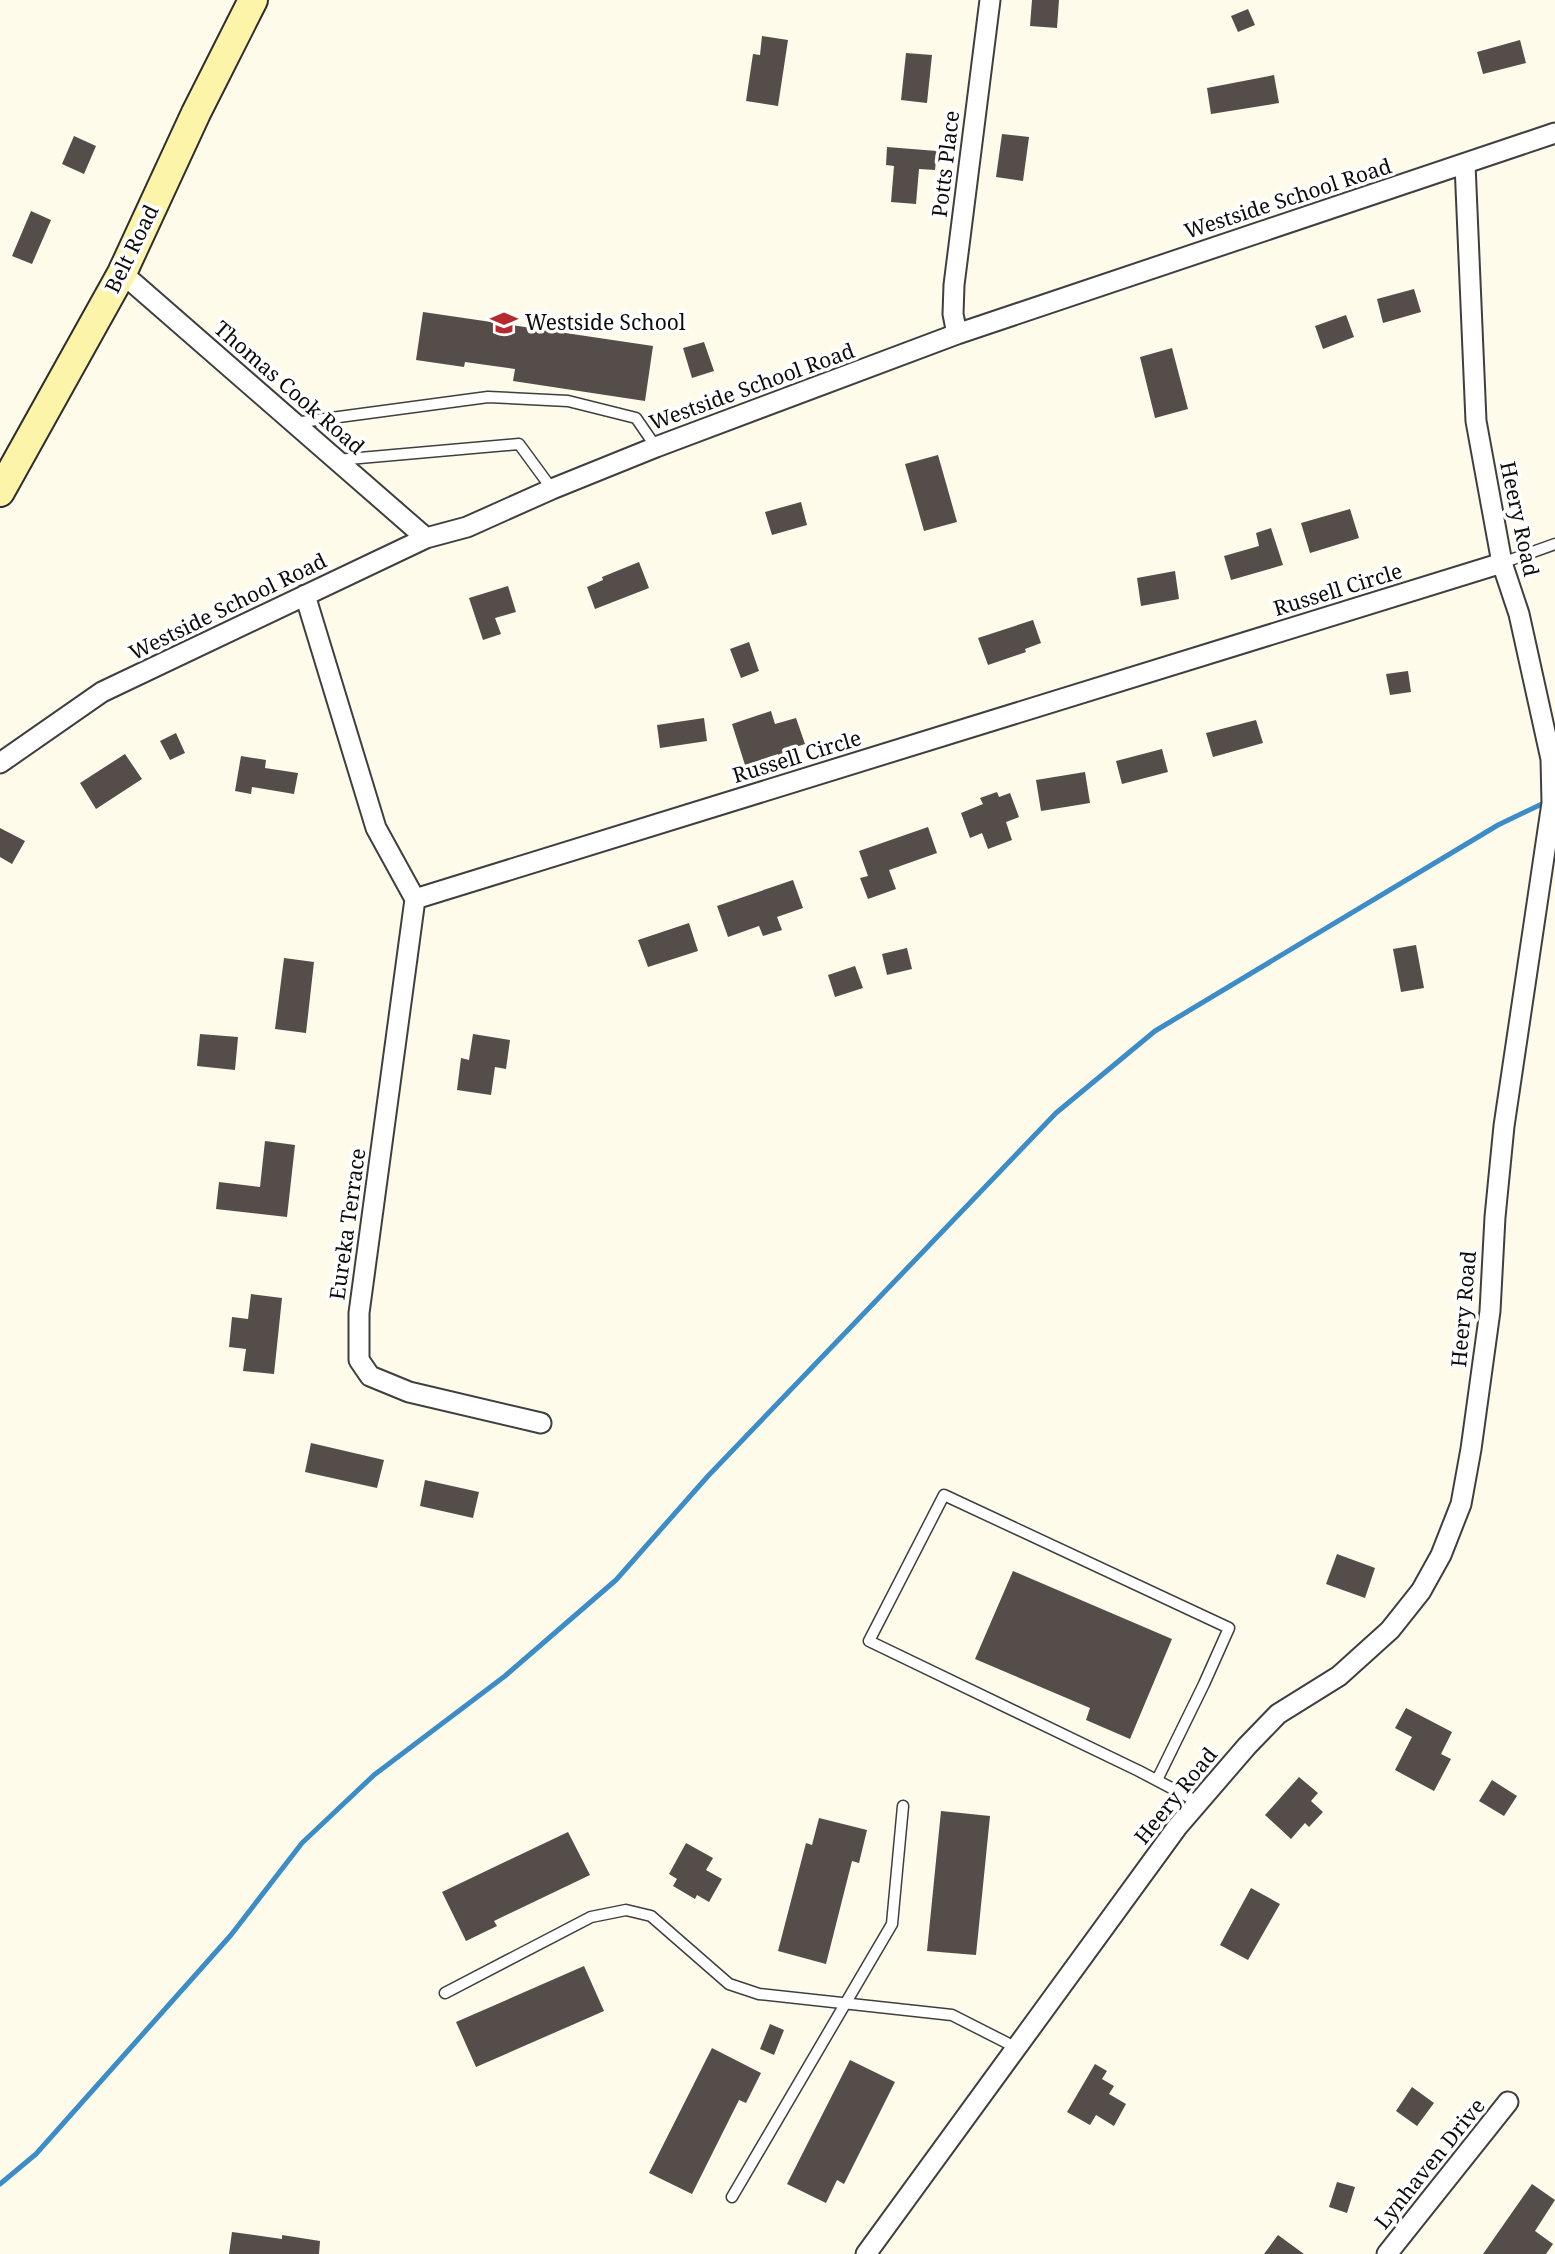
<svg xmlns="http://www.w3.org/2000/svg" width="1555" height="2254" viewBox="0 0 1555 2254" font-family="'Noto Serif',serif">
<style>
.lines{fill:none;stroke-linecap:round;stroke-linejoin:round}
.stream{stroke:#3c8dc7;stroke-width:5}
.building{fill:#544d49}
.lane-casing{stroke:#3f3f3f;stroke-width:13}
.street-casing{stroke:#3f3f3f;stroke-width:23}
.secondary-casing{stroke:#2e2e2e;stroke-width:32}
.lane{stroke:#fff;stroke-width:10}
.street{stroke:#fff;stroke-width:19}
.secondary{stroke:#fcf4a9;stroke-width:28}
.labels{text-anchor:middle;stroke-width:7;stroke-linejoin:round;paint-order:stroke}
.street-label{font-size:21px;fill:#0c0c0c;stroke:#fff}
.poi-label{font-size:21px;fill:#0c0c0c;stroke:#fff;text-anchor:start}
</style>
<rect width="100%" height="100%" fill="#fefbeb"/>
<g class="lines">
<path class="stream" d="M 0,2184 L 36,2154 L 231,1935 L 302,1843 L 374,1775 L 505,1676 L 616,1580 L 708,1476 L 1056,1113 L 1155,1031 L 1498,825 L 1546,802"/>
</g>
<path class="building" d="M 1032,0 L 1059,0 L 1057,28 L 1030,26 Z
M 1248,9 L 1255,25 L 1238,32 L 1231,16 Z
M 762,36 L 788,40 L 778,106 L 746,101 L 753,54 L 760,55 Z
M 1520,40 L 1526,63 L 1483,74 L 1477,52 Z
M 906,53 L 932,55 L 927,103 L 901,100 Z
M 1274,75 L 1279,103 L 1211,114 L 1207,88 Z
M 1002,134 L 1029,137 L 1023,181 L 996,177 Z
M 74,136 L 96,146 L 84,174 L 62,164 Z
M 887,147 L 937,151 L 935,170 L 919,169 L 916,204 L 891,202 L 894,166 L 886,165 Z
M 31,211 L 51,220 L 32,264 L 12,256 Z
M 1414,289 L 1421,312 L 1383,323 L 1377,299 Z
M 423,312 L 653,346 L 645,401 L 513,381 L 515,369 L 465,362 L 464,367 L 416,360 Z
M 1346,315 L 1354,337 L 1323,349 L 1315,326 Z
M 704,342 L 714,371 L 692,378 L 683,348 Z
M 1172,348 L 1188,409 L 1155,418 L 1140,357 Z
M 938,455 L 957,522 L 924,531 L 905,464 Z
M 801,502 L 807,525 L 772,535 L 765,512 Z
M 1350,509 L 1359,538 L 1310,553 L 1301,523 Z
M 1271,528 L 1283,565 L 1231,580 L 1224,556 L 1259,546 L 1256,533 Z
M 639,562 L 649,588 L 595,609 L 587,587 L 603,580 L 602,577 Z
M 1175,571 L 1179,599 L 1141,606 L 1137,578 Z
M 508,586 L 516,612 L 495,618 L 501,634 L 483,640 L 469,598 Z
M 1033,620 L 1041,643 L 1025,649 L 1026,652 L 988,665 L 978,638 Z
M 749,642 L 759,671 L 741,678 L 730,649 Z
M 1408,671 L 1411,692 L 1390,695 L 1386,674 Z
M 771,711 L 775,724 L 796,718 L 805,744 L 796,747 L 798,753 L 779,758 L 778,754 L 745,765 L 732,724 Z
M 704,718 L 707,741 L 660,748 L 657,725 Z
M 1256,720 L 1263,743 L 1213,757 L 1206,733 Z
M 176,733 L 185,753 L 170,760 L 160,741 Z
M 1162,749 L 1168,772 L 1122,784 L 1116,761 Z
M 125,754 L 142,779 L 96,809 L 80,783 Z
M 241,756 L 266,760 L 265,768 L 298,773 L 294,794 L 252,787 L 251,794 L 235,791 Z
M 1085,772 L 1090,803 L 1041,811 L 1036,780 Z
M 997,792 L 999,797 L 1010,793 L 1019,817 L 1006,822 L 1012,840 L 988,849 L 982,833 L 970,838 L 961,813 L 983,804 L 980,798 Z
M 928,827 L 937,853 L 889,870 L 896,889 L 868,899 L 860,878 L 868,876 L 859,851 Z
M 0,828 L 25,841 L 12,864 L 0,857 Z
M 793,880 L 803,908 L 777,917 L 782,930 L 763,936 L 759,926 L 728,937 L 717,906 Z
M 689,923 L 698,951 L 648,967 L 638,940 Z
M 1416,945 L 1424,988 L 1401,992 L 1393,949 Z
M 907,948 L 912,969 L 887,975 L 882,954 Z
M 284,958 L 314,962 L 306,1033 L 275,1029 Z
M 855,966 L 863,988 L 835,997 L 828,975 Z
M 200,1034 L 238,1037 L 235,1070 L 197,1066 Z
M 473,1034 L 510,1040 L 506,1069 L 495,1067 L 491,1095 L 457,1090 L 461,1058 L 469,1060 Z
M 265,1141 L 295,1145 L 287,1217 L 216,1209 L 219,1182 L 260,1187 Z
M 251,1294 L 282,1298 L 274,1374 L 243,1371 L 246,1349 L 229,1347 L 232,1317 L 248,1319 Z
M 311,1443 L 384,1460 L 377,1488 L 305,1472 Z
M 425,1480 L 479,1492 L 473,1518 L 420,1506 Z
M 1337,1554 L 1375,1568 L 1365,1598 L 1326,1584 Z
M 1013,1571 L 1172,1639 L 1130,1739 L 1086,1720 L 1090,1708 L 975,1659 Z
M 1406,1708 L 1452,1732 L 1441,1754 L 1451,1759 L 1434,1791 L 1395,1770 L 1412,1737 L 1395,1728 Z
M 1299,1777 L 1318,1793 L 1311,1801 L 1323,1812 L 1309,1827 L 1305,1823 L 1291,1839 L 1265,1815 Z
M 1492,1780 L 1517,1796 L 1504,1816 L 1479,1801 Z
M 941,1811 L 990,1816 L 976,1955 L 927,1951 Z
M 819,1818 L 867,1830 L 859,1863 L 852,1861 L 826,1964 L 778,1951 L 806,1843 L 812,1845 Z
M 568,1832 L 590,1875 L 494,1921 L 497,1926 L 466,1941 L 442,1892 Z
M 686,1843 L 713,1858 L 706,1870 L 722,1879 L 709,1902 L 697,1895 L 695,1899 L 673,1886 L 677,1879 L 669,1874 Z
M 1251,1888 L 1280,1904 L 1248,1960 L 1220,1945 Z
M 584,1966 L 604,2011 L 476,2067 L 456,2022 Z
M 770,2024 L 784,2030 L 774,2055 L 760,2049 Z
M 712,2048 L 761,2073 L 746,2103 L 739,2100 L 692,2194 L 649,2173 Z
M 850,2060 L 895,2082 L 844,2184 L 837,2180 L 826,2203 L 787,2184 Z
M 1095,2064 L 1107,2071 L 1102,2079 L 1114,2086 L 1109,2094 L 1126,2104 L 1114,2126 L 1096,2115 L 1090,2125 L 1067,2112 Z
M 1412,2087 L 1434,2103 L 1417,2126 L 1396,2111 Z
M 1337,2182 L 1355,2187 L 1347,2213 L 1329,2207 Z
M 1532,2184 L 1555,2200 L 1535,2231 L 1553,2244 L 1546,2254 L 1483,2254 Z
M 232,2232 L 282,2239 L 282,2235 L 320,2241 L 319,2254 L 229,2254 Z
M 1278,2235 L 1304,2254 L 1264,2254 Z"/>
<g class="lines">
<defs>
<path id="lane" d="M 294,423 L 488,397 L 568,401 L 636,418 L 656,447
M 337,460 L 519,444 L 552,489
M 1502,563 L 1555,544
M 1157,1780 L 1204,1684 L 1229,1628 L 944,1495 L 869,1641 L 1139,1771 L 1198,1802
M 445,1993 L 591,1917 L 626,1910 L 651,1916 L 729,1984 L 759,1994 L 952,2015 L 1015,2047
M 732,2197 L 892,1924 L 903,1806"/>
<path id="street" d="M 122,273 L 426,538
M 957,334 L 953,314 L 954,285 L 990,0
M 305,595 L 376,828 L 415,899
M 0,763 L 102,692 L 426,538 L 467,527 L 552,489 L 656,447 L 957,334 L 1555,133
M 415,899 L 1502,563
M 415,899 L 359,1313 L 359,1360 L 370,1376 L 409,1392 L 541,1423
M 866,2254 L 1178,1826 L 1247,1746 L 1278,1714 L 1339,1676 L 1390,1630 L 1421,1591 L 1441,1555 L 1461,1504 L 1471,1449 L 1490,1311 L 1495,1217 L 1504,1126 L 1552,803 L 1551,759 L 1519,614 L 1502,563 L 1476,421 L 1465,164
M 1387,2254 L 1508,2102"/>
<path id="secondary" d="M 0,492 L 122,273 L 196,113 L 253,0"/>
</defs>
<use href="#lane" class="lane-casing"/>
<use href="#street" class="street-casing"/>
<use href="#secondary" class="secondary-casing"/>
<use href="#lane" class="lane"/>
<use href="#street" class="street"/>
<use href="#secondary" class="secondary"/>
</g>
<defs>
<symbol id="school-bare" viewBox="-9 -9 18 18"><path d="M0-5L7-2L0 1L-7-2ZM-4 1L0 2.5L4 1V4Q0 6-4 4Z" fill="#b62a2e" stroke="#fff" stroke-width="2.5" paint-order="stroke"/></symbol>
</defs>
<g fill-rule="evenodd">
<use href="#school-bare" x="485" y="304" width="38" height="38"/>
</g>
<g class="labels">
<g class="street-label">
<text transform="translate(946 164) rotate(-83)" y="7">Potts Place</text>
<text transform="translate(1288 199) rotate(-18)" y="7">Westside School Road</text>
<text transform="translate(132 249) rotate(-64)" y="7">Belt Road</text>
<text transform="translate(752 387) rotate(-20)" y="7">Westside School Road</text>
<text transform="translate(289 388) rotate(41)" y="7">Thomas Cook Road</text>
<text transform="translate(1519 519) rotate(78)" y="7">Heery Road</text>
<text transform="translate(1338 590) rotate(-17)" y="7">Russell Circle</text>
<text transform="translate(228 607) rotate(-26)" y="7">Westside School Road</text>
<text transform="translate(797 757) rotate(-17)" y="7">Russell Circle</text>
<text transform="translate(348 1224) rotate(-82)" y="7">Eureka Terrace</text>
<text transform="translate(1464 1309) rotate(-85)" y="7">Heery Road</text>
<text transform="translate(1176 1796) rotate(-51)" y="7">Heery Road</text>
<text transform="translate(1430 2164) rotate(-51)" y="7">Lynhaven Drive</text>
</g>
<g class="poi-label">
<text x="525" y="330">Westside School</text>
</g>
</g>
</svg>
